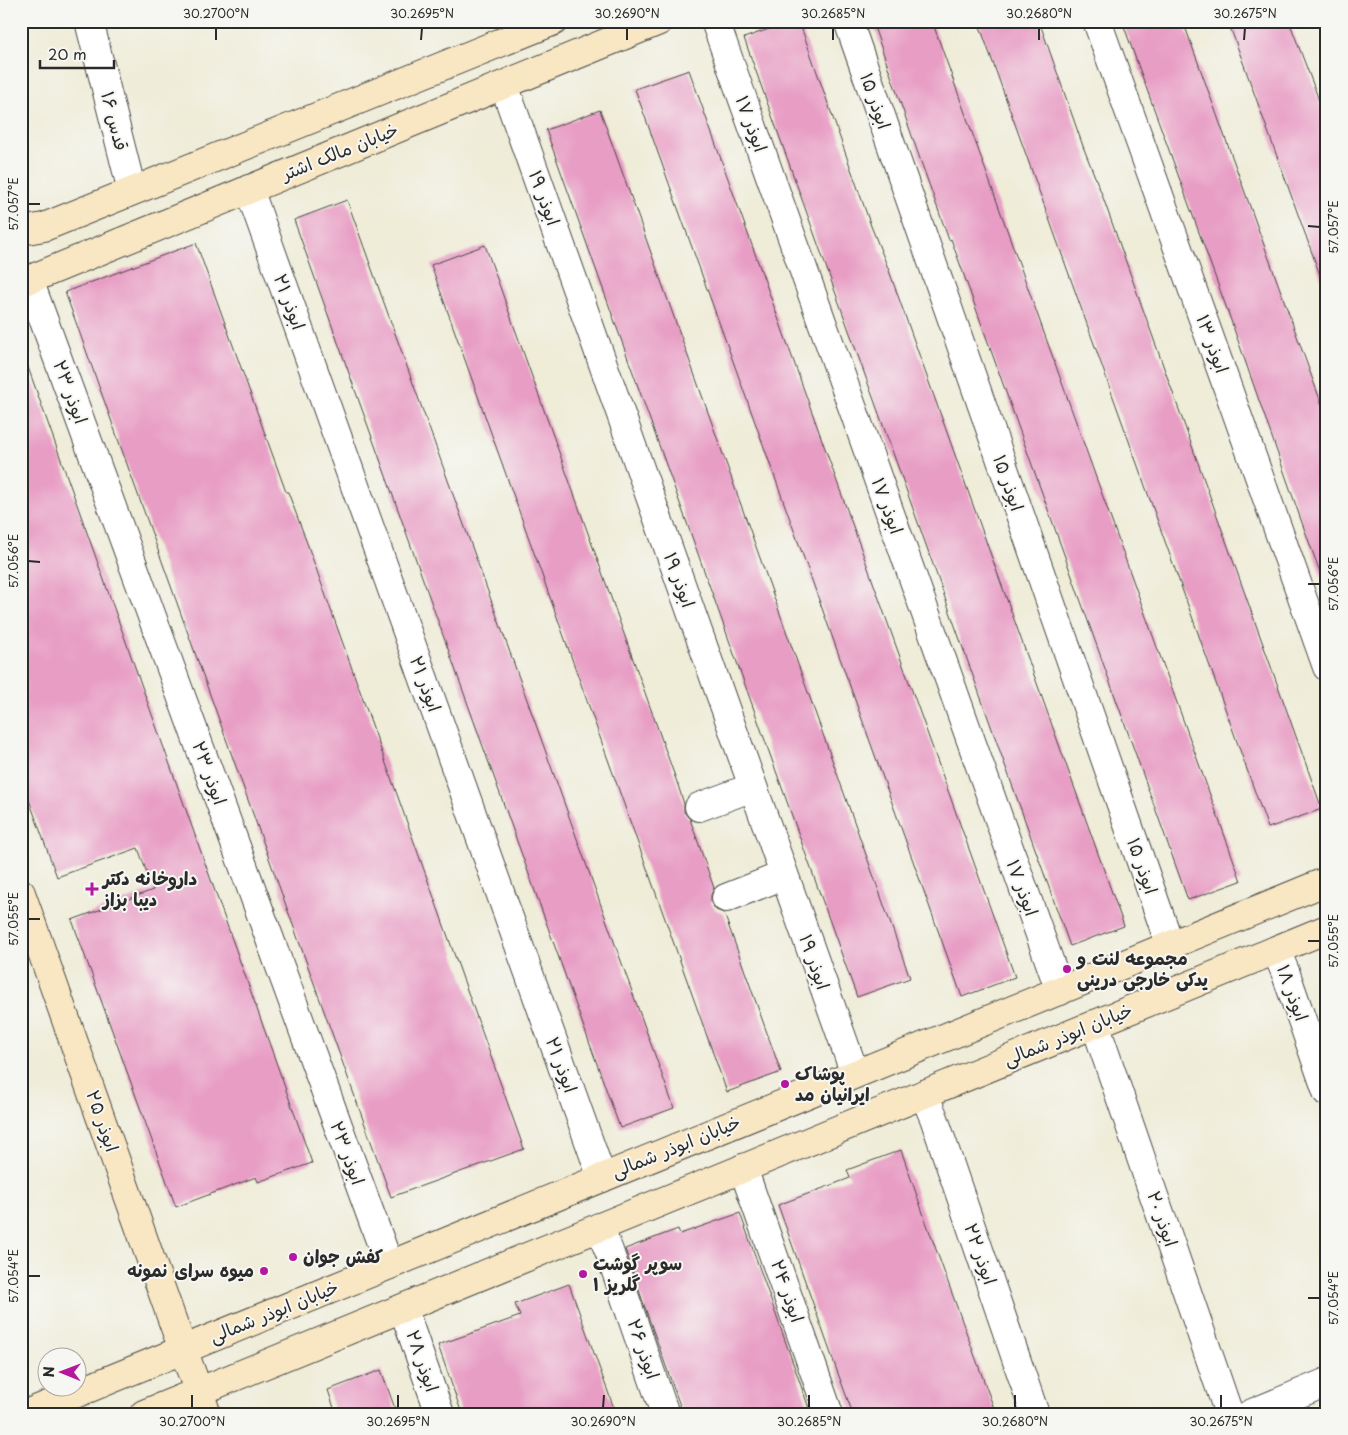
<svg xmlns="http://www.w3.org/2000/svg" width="1348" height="1435" viewBox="0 0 1348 1435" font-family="'Playpen Sans','Playpen Sans Arabic',sans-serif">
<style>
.building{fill:#e89dc5}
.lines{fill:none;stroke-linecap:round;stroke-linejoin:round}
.street-casing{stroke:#484845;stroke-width:30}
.secondary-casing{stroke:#484845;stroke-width:30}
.street{stroke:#fff;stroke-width:28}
.secondary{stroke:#f9e7c3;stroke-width:28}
.ticks{fill:none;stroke:#2b2b2b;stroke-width:2}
.poi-dot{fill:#b5179e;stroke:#f6f6f2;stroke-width:2}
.labels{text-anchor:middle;stroke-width:4;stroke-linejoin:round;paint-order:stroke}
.street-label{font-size:18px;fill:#2b2b2b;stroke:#f6f6f2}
.poi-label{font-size:18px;font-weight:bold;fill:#2b2b2b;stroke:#f6f6f2;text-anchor:start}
.neatline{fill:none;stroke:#2b2b2b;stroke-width:2}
.ticks-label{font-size:12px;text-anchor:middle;fill:#2b2b2b}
</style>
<rect width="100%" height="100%" fill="#f6f6f2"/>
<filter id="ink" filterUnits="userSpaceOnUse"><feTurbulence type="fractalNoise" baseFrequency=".02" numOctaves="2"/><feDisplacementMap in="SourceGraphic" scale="10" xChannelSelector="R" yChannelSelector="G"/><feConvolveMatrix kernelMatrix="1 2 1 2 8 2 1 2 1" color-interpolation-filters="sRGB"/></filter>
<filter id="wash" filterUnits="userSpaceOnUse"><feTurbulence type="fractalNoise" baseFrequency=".0096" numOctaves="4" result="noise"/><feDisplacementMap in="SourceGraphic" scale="20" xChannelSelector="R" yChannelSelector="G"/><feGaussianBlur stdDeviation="1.12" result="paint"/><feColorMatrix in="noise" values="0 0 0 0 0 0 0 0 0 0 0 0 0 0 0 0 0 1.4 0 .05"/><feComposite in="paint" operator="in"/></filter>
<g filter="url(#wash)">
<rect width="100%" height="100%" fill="#efecd8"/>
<g id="blocks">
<path class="building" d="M 791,21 L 799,21 L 871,226 L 888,268 L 1124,926 L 1070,946 L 744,38 Z
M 872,21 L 932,21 L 1241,881 L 1188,900 L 951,239 L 949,240 L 920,159 Z
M 978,21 L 1039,21 L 1084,149 L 1101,192 L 1322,809 L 1268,828 Z
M 1122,21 L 1183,21 L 1222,129 L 1327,419 L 1327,583 L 1324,583 L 1301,520 L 1228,312 Z
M 1228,21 L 1289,21 L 1316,92 L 1327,124 L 1327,285 L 1324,286 Z
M 689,70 L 1015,977 L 962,997 L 635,89 Z
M 600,110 L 910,978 L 857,997 L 546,130 Z
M 347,200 L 674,1108 L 620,1128 L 294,220 Z
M 196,243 L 286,492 L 288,492 L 303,532 L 524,1149 L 391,1197 L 65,292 Z
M 485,245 L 678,785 L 684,804 L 684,812 L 690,819 L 714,888 L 711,895 L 711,903 L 716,910 L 724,913 L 781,1072 L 727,1092 L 431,265 Z
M 21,356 L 24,356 L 312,1163 L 258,1182 L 256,1177 L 176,1207 L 72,920 L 153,890 L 138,848 L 57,877 L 21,778 Z
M 901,1150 L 930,1233 L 996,1414 L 853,1414 L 836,1368 L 778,1205 L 850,1178 L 847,1170 Z
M 740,1213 L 769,1295 L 811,1414 L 683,1414 L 643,1302 L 625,1249 L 678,1229 L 680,1234 Z
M 569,1284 L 616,1414 L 462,1414 L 438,1345 L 520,1316 L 515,1304 Z
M 381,1370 L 397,1414 L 336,1414 L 328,1390 Z"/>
</g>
</g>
<g filter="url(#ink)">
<use href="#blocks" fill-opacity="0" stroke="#484845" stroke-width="1"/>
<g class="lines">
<defs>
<path id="street" d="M 89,21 L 132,191
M 715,21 L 1060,991
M 848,21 L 1170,945
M 1097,21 L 1327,667
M 504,85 L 855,1074
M 249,189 L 602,1178
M 29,280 L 389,1265
M 699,807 L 753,787
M 726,898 L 784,875
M 1276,950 L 1286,974 L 1327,1092
M 1095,1024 L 1229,1414
M 924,1094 L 934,1118 L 1035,1414
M 743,1168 L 829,1414
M 599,1227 L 609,1251 L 665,1414
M 403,1308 L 440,1414
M 1250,1414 L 1327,1382"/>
<path id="secondary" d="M 21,231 L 44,227 L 554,21
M 21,283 L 659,21
M 21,893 L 174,1325 L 207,1414
M 26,1414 L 1327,881
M 144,1414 L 1327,929"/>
</defs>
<use href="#street" class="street-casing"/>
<use href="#secondary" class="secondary-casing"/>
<use href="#street" class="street"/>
<use href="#secondary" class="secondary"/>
</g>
</g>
<path class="ticks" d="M 216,40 L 216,28M 421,40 L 422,28M 627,40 L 627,28M 833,40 L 833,28M 1039,40 L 1039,28M 1244,40 L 1245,28M 28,204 L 40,204M 1308,226 L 1320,227M 28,561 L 40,562M 1308,584 L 1320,584M 28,919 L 40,919M 1308,941 L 1320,941M 28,1276 L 40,1276M 1308,1298 L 1320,1298M 192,1408 L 192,1395M 398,1408 L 398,1395M 603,1408 L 604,1395M 809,1408 L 809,1395M 1015,1408 L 1015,1395M 1221,1408 L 1221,1395"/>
<g class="poi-dot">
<path d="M89.5 881.5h5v5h5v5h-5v5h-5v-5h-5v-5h5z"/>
<circle cx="1067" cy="969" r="5"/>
<circle cx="785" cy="1084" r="5"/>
<circle cx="293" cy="1257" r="5"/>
<circle cx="264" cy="1271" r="5"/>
<circle cx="583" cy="1274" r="5"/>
</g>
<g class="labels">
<g class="street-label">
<text transform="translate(875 101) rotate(71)" y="6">ابوذر ۱۵</text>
<text transform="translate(114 121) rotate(76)" y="6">قدس ۱۶</text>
<text transform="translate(751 124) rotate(70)" y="6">ابوذر ۱۷</text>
<text transform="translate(340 152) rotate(-22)" y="6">خیابان مالک اشتر</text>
<text transform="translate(544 198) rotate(70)" y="6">ابوذر ۱۹</text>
<text transform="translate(289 302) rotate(70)" y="6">ابوذر ۲۱</text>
<text transform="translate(1212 344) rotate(70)" y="6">ابوذر ۱۳</text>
<text transform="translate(70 392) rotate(70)" y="6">ابوذر ۲۳</text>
<text transform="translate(1008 483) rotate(71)" y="6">ابوذر ۱۵</text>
<text transform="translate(887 506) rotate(70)" y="6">ابوذر ۱۷</text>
<text transform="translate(679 580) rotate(70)" y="6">ابوذر ۱۹</text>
<text transform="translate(425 684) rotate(70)" y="6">ابوذر ۲۱</text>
<text transform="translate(209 773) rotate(70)" y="6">ابوذر ۲۳</text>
<text transform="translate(1142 866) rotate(71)" y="6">ابوذر ۱۵</text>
<text transform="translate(1022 888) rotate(70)" y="6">ابوذر ۱۷</text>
<text transform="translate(814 962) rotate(71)" y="6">ابوذر ۱۹</text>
<text transform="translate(1292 993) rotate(70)" y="6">ابوذر ۱۸</text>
<text transform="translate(1068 1035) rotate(-22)" y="6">خیابان ابوذر شمالی</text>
<text transform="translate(561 1065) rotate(70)" y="6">ابوذر ۲۱</text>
<text transform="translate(102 1121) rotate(71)" y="6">ابوذر ۲۵</text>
<text transform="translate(676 1147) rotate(-22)" y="6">خیابان ابوذر شمالی</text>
<text transform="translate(347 1153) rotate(70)" y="6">ابوذر ۲۳</text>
<text transform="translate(1162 1219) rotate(71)" y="6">ابوذر ۲۰</text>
<text transform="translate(980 1254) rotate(71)" y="6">ابوذر ۲۲</text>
<text transform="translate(787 1291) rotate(71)" y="6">ابوذر ۲۴</text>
<text transform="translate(274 1312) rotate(-22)" y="6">خیابان ابوذر شمالی</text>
<text transform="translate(643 1349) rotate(71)" y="6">ابوذر ۲۶</text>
<text transform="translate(422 1361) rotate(71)" y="6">ابوذر ۲۸</text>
</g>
<g class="poi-label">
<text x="103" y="885">داروخانه دکتر<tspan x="103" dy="21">دیبا بزاز</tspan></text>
<text x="1077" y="965">مجموعه لنت و<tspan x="1077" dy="21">یدکی خارجی درینی</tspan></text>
<text x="795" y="1080">پوشاک<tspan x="795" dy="21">ایرانیان مد</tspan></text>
<text x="303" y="1263">کفش جوان</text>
<text x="593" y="1270">سوپر گوشت<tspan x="593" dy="21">گلریز ۱</tspan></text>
<text x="254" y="1277" text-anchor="end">میوه سرای نمونه</text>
</g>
</g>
<rect width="1348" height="1435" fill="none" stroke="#f6f6f2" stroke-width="55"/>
<g transform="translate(62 1372) rotate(271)"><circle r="24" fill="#f6f6f2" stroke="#a5a5a2"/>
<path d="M0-4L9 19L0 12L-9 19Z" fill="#b5179e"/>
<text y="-8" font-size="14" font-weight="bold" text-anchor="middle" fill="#2b2b2b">N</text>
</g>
<path d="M40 60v8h74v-8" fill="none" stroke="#2b2b2b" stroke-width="2.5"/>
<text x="48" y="60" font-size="15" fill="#2b2b2b" stroke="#f6f6f2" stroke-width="4" paint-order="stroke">20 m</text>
<rect x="28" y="28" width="1292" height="1380" class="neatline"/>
<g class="ticks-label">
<text x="216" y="18">30.2700°N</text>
<text x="422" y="18">30.2695°N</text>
<text x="627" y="18">30.2690°N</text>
<text x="833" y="18">30.2685°N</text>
<text x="1039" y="18">30.2680°N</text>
<text x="1245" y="18">30.2675°N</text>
<text transform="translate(14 204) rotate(-90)" y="4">57.057°E</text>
<text transform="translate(1334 227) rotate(-90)" y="4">57.057°E</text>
<text transform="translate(14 561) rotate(-90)" y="4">57.056°E</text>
<text transform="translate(1334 584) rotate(-90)" y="4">57.056°E</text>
<text transform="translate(14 919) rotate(-90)" y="4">57.055°E</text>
<text transform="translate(1334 941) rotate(-90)" y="4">57.055°E</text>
<text transform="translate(14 1276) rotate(-90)" y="4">57.054°E</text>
<text transform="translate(1334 1298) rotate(-90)" y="4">57.054°E</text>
<text x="192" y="1426">30.2700°N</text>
<text x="398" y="1426">30.2695°N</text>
<text x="603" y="1426">30.2690°N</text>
<text x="809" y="1426">30.2685°N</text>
<text x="1015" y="1426">30.2680°N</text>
<text x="1221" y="1426">30.2675°N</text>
</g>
</svg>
